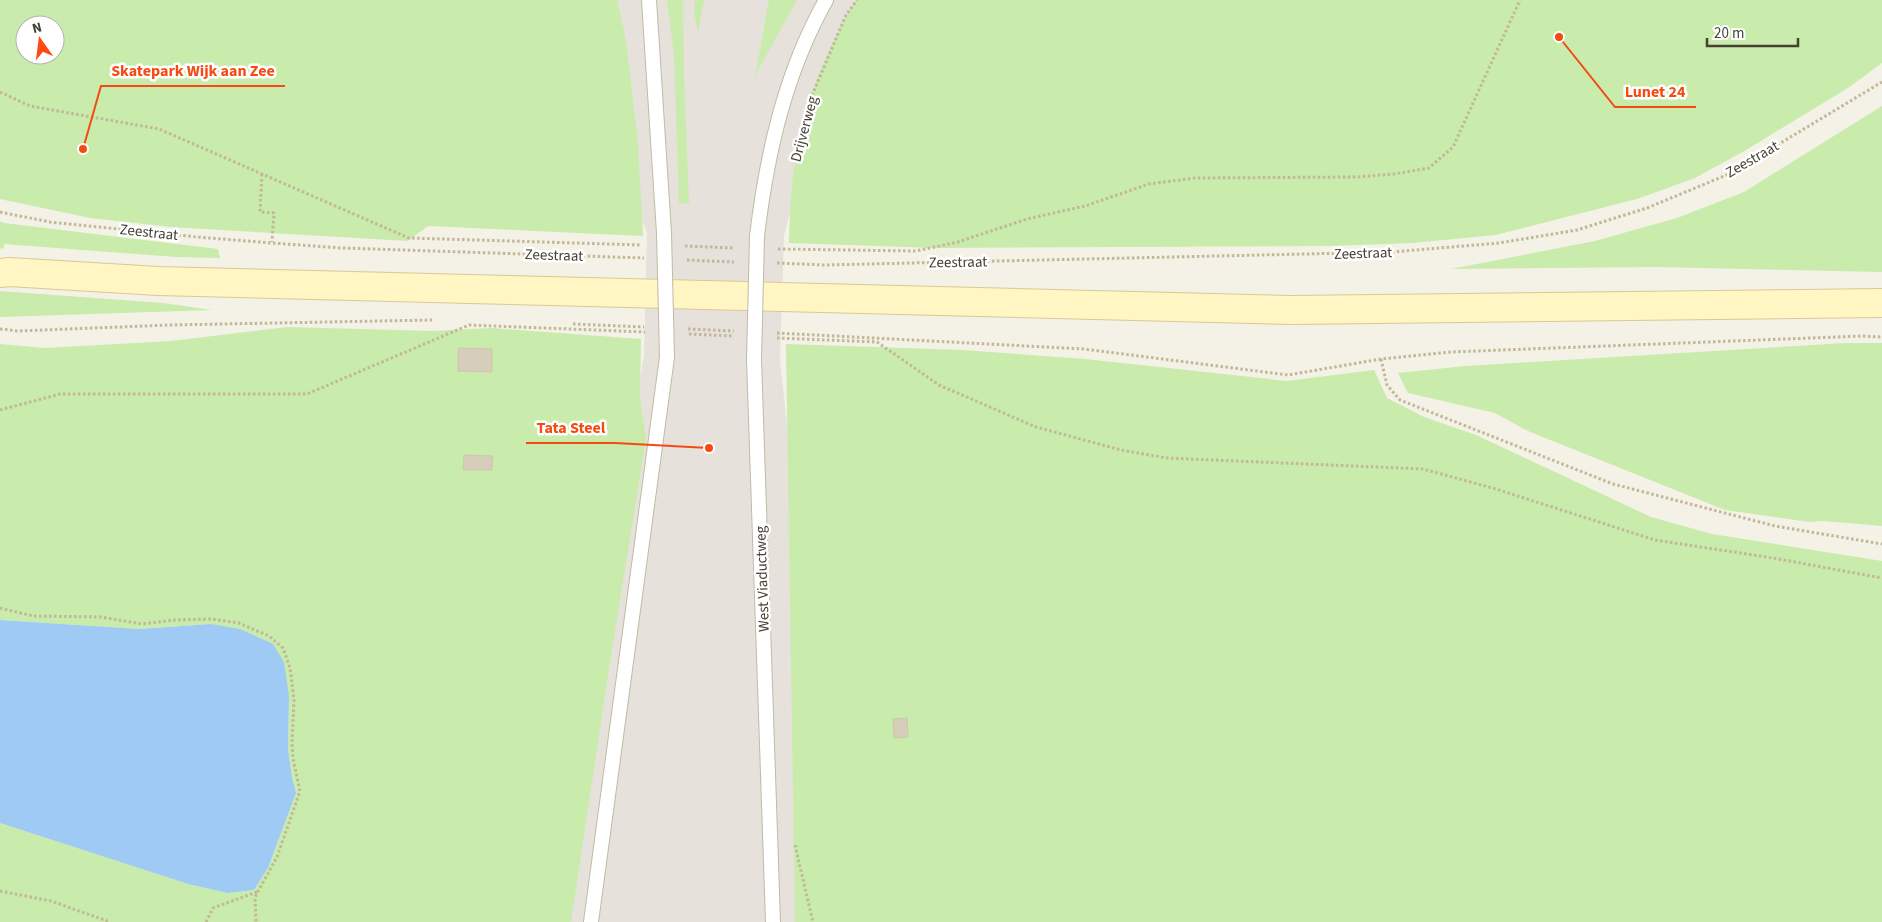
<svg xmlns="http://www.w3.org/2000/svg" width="1882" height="922" viewBox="0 0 1882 922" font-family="'Source Sans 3',sans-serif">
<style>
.industrial{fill:#e6e2db}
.green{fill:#c9ebac;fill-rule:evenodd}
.water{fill:#9ecaf4}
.building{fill:#d6ceba;stroke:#d1c6ad}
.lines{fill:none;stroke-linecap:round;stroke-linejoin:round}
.lane-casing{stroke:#c0baa8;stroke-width:16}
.secondary-casing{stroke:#d7ca93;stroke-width:30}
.path{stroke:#c2b798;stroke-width:3;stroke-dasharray:2.5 2.5;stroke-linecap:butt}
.lane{stroke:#fff;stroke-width:14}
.secondary{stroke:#fff6c4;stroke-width:28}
.lane-bridge-casing{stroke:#c0baa8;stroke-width:16;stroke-linecap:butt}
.lane-bridge{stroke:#fff;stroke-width:14}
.labels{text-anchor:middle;stroke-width:5;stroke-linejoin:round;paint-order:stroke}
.street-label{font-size:15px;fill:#474135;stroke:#fff}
.leader{fill:none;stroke:#f64a13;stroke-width:2}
.callout-dot{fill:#f64a13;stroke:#fff;stroke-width:2}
.callout-label{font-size:16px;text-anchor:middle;font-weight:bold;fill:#f64a13;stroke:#fff;stroke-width:5;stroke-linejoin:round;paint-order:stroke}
</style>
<rect width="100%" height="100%" fill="#f4f1e6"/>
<path class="industrial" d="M 586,0 L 882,0 L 812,120 L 784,236 L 780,360 L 799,536 L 812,922 L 552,922 L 644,356 L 647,233 L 632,195 Z"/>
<path class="green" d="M 0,0 L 617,0 L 626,40 L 638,143 L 643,236 L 428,226 L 408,241 L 171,227 L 90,218 L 0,199 ZM 25,25 L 55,25 L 55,55 L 25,55 Z
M 667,0 L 683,0 L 684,75 L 689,204 L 679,203 L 674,56 Z
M 695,0 L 704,0 L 698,32 L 694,14 Z
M 769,0 L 797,0 L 755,76 Z
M 856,0 L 1882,0 L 1882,63 L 1848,88 L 1746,150 L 1695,178 L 1637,199 L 1495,235 L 1413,243 L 1330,246 L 937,248 L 789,243 C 790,219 790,194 794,170 C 802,110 824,52 856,0 Z
M 1882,106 L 1882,272 L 1656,267 L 1451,269 L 1595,241 L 1677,218 L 1744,192 Z
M 0,221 L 4,223 L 218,249 L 220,258 L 176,257 L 4,244 L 4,249 L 0,248 Z
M 0,291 L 163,303 L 212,310 L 0,317 Z
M 287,327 L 433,331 L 491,328 L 641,339 L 640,399 L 646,439 L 610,662 L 571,922 L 0,922 L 0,823 L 188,884 L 229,893 L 254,890 L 268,868 L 296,793 L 292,777 L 288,749 L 289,696 L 211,624 L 139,629 L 0,620 L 0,344 L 45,348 L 171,341 Z
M 1846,343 L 1882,343 L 1882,526 L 1823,521 L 1809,522 L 1725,510 L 1528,431 L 1495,413 L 1408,393 L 1398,373 L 1466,366 Z
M 786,344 L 962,350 L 1085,359 L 1287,381 L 1374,370 L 1387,398 L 1424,417 L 1476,435 L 1651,517 L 1712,534 L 1882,561 L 1882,922 L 795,922 Z"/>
<path class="water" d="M 0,620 L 139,629 L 211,624 L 240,629 L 273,644 L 284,662 L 289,696 L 288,749 L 292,777 L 296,793 L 268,868 L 254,890 L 228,893 L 188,884 L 0,823 Z"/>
<path class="building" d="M 460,348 L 492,349 L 492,372 L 458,371 L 458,349 Z
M 464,455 L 493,456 L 492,470 L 463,470 Z
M 907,718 L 908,737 L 894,738 L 893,719 Z"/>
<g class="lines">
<defs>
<path id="lane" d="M 649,0 L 664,233
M 757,236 C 767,153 785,73 826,0
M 754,360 L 773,922
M 591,922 L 667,357"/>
<path id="secondary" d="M 0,273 L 9,272 L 158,281 L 1291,310 L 1882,303"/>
</defs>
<use href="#lane" class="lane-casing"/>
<use href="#secondary" class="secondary-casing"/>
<path class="path" d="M 0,92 L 30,106 L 159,129 L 409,238 L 642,245
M 810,100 L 846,15 L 857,0
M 795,158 L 798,144
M 262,174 L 260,212 L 274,213 L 272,242
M 0,212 L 50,222 L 197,237 L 272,243 L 342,248 L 644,258
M 685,246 L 734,248
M 778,249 L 916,251 L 958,242 L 1027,219 L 1085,206 L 1149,184 L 1195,178 L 1357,177 L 1394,174 L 1429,168 L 1453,147 L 1520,0
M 687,260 L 734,262
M 777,263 L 824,265 L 1392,252 L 1499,243 L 1577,230 L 1647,208 L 1729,174 L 1882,82
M 573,324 L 644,327
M 0,329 L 18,331 L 170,325 L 432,320
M 688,329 L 734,331
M 777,333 L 1084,349 L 1288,375 L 1381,359 L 1451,352 L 1862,336 L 1882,337
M 689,334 L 733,336
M 777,338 L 877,342 L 939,385 L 1036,427 L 1121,450 L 1167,458 L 1423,469 L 1496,489 L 1655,540 L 1773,558 L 1882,578
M 1381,359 L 1387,385 L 1400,400 L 1613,484 L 1775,526 L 1882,544
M 0,410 L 60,394 L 307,394 L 469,325 L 645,332
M 0,608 L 33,616 L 101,617 L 142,624 L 175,620 L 212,619 L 239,623 L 269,636 L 283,648 L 290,668 L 294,700 L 292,743 L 293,759 L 300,791 L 277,857 L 255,897 L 256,922
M 795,845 L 813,922
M 0,891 L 51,901 L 110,922
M 206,922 L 213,908 L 257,892"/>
<use href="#lane" class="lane"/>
<use href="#secondary" class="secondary"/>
<defs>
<path id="lane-bridge" d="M 664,233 L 667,357
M 754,360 L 757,236"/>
</defs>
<use href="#lane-bridge" class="lane-bridge-casing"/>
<use href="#lane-bridge" class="lane-bridge"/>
</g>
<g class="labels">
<g class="street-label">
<text transform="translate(804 129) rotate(-75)" y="5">Drijverweg</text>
<text transform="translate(1752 159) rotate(-30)" y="5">Zeestraat</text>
<text transform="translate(149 232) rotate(6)" y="5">Zeestraat</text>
<text transform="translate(1363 253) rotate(-2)" y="5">Zeestraat</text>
<text transform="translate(554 255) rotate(2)" y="5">Zeestraat</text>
<text transform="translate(958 262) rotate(-1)" y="5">Zeestraat</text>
<text transform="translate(762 579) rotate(-92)" y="5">West Viaductweg</text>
</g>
</g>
<path class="leader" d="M83 149L101 86H285M1559 37L1615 107H1696M709 448L615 443H526"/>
<g class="callout-dot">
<circle cx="83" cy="149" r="5"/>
<circle cx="1559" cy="37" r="5"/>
<circle cx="709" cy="448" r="5"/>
</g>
<g class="callout-label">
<text x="193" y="76">Skatepark Wijk aan Zee</text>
<text x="1655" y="97">Lunet 24</text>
<text x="571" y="433">Tata Steel</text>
</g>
<g transform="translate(40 40) rotate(346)"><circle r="24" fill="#ffffff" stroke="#b5b3ae"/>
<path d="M0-4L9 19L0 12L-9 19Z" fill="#ff4a11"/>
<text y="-8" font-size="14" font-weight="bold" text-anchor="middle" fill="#474135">N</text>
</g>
<path d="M1707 38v8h91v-8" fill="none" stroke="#474135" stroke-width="2.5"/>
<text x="1714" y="38" font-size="15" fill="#474135" stroke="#ffffff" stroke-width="4" paint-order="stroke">20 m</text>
</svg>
